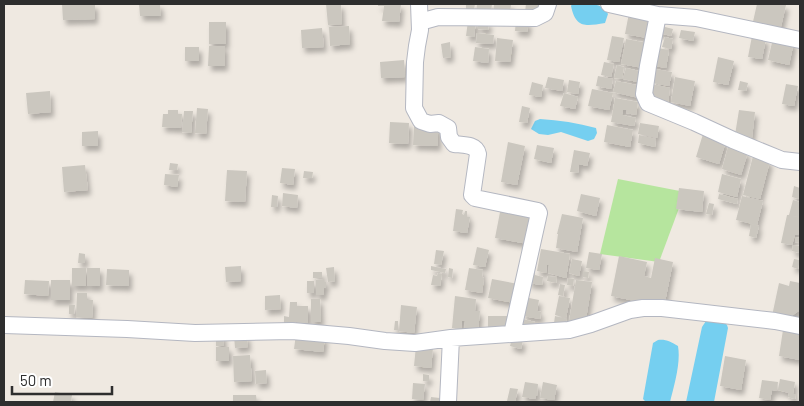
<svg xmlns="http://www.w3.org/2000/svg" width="804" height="406" viewBox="0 0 804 406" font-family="Barlow,sans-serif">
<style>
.green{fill:#b6e59e}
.water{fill:#75cff0}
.building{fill:#cbc7bf;filter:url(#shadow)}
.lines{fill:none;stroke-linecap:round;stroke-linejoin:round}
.minor-casing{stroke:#b4b7c1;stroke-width:18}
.minor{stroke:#fff;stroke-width:16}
</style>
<defs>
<filter id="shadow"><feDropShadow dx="3" dy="5" stdDeviation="2.5" flood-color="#0004"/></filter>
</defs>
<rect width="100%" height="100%" fill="#efe9e1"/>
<path class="green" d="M 618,179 L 685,192 L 659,262 L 600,254 Z"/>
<path class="water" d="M 572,4 C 584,4 603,1 608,14 L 605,23 C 586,26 576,29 571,6 Z
M 540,119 C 559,120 578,123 596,128 L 597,133 L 594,139 L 588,141 L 561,132 L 548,135 L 539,134 L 531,129 L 535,121 Z
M 706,321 L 725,323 L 727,325 L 728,328 L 714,402 L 686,402 L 702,327 Z
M 658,340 C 666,339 671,342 678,346 C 681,363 674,386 670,402 L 646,402 L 643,399 L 653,343 Z"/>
<path class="building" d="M 62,4 L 95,4 L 95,19 L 63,20 Z
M 139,4 L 160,4 L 161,16 L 140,16 Z
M 326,4 L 341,4 L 342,24 L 328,25 Z
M 378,4 L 401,4 L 399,22 L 382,21 L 384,6 L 378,6 Z
M 466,4 L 475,4 L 474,10 L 466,9 Z
M 477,4 L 492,4 L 491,13 L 476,12 Z
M 494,4 L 511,4 L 510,16 L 493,14 Z
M 526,4 L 542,4 L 541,14 L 525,12 Z
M 757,4 L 780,4 L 786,5 L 780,31 L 752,26 Z
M 629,13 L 651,18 L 647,38 L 625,34 Z
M 516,20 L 529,22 L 527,32 L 515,31 Z
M 468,21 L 476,21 L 474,37 L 466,36 Z
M 478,21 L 489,22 L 488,30 L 478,29 Z
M 209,22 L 226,22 L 226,44 L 209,44 Z
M 657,25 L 673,29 L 671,36 L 656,32 Z
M 349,26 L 350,44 L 330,46 L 329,27 Z
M 322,28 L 324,47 L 302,48 L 301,30 Z
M 681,30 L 695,32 L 693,41 L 679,38 Z
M 477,33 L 494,35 L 493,44 L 476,43 Z
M 612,36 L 624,38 L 619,62 L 607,60 Z
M 752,36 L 766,39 L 762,59 L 748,57 Z
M 665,37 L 673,39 L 671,49 L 662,47 Z
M 497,38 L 513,40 L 510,62 L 495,61 Z
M 773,38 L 794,42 L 789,65 L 768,60 Z
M 626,39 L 648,43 L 643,68 L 621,64 Z
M 450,42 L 451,57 L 443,58 L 441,44 Z
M 209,46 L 225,46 L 225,66 L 208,66 Z
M 185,47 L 199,47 L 199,61 L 185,61 Z
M 475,47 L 489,49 L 488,63 L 473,61 Z
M 652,47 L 669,50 L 666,68 L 649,65 Z
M 718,57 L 734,61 L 728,85 L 713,82 Z
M 404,60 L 405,77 L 381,78 L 380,62 Z
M 604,62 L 614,64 L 611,77 L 601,75 Z
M 617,65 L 624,67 L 622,79 L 614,78 Z
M 626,68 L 644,72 L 642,83 L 623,79 Z
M 655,69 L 672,72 L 669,86 L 652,83 Z
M 598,76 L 613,79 L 611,89 L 596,86 Z
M 548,77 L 564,80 L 562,91 L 545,88 Z
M 675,77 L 695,81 L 690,106 L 671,102 Z
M 569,80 L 580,82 L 578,94 L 567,92 Z
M 616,81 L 642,86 L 639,98 L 613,92 Z
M 740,81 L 748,83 L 746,91 L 738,90 Z
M 532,82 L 543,85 L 541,97 L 529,95 Z
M 647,83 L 670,88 L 668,104 L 652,100 Z
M 786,84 L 798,86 L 794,106 L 782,104 Z
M 592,89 L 613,93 L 609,110 L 588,106 Z
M 50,91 L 51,112 L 28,114 L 26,93 Z
M 564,93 L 578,97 L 575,109 L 560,106 Z
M 615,98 L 638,102 L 636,115 L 626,113 L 627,110 L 623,110 L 622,115 L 636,118 L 634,126 L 611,122 Z
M 522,106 L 530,108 L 527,123 L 519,122 Z
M 197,108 L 208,109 L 206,134 L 195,133 Z
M 168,110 L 178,110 L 178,114 L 182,114 L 181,128 L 162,127 L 163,114 L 168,114 Z
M 739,110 L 755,112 L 752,138 L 735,135 Z
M 184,111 L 193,111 L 191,133 L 182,132 Z
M 390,122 L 409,123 L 408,144 L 389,143 Z
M 640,123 L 659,126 L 657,138 L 638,134 Z
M 607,125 L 633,130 L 630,147 L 604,142 Z
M 414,126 L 438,127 L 438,146 L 413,145 Z
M 98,131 L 98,146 L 82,146 L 82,132 Z
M 703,134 L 726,141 L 719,164 L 696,157 Z
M 639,135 L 656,139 L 655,147 L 638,143 Z
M 508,142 L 525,146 L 517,185 L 501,182 Z
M 537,145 L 554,148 L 551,163 L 534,159 Z
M 728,147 L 748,152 L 741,175 L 722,169 Z
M 574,150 L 590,153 L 587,166 L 579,164 L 578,173 L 570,172 Z
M 753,156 L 770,161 L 760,199 L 743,195 Z
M 170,163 L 178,164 L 177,170 L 169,170 Z
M 85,165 L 88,190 L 64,192 L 62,167 Z
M 282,168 L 295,169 L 293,185 L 280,183 Z
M 227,170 L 247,171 L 245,202 L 225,201 Z
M 304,171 L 313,172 L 312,178 L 303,178 Z
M 165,174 L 179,175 L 177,187 L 164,185 Z
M 722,174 L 741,179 L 737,197 L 718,192 Z
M 794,186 L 800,188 L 799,199 L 792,197 Z
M 679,188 L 704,191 L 702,212 L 676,209 Z
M 283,193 L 298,195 L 297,208 L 282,206 Z
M 581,194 L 600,198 L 596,216 L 577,211 Z
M 719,194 L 738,199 L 737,204 L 718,199 Z
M 272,195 L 278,196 L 277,207 L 271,207 Z
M 742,196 L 763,201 L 757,225 L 736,220 Z
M 793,200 L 800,202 L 800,217 L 793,216 L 800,218 L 800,224 L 798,235 L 795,235 L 792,245 L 781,243 L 787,215 L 789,215 Z
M 709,203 L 714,204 L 712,215 L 706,214 Z
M 501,207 L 534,214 L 528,244 L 495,238 Z
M 456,209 L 463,210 L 462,214 L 464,215 L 465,211 L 467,211 L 467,217 L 470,217 L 467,233 L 453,231 Z
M 562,214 L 583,218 L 577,252 L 556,248 L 558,234 L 557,234 Z
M 751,224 L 759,226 L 756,238 L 749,236 Z
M 796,237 L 800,238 L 800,243 L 795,242 Z
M 793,245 L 800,246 L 800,253 L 792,251 Z
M 477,247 L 489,250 L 485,267 L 473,265 Z
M 541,249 L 570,254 L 566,278 L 548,273 L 549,265 L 547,265 L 546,273 L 537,271 Z
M 436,250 L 444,251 L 441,265 L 434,264 Z
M 589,252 L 602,254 L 599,270 L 586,268 Z
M 79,253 L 85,254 L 85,263 L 78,263 Z
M 619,256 L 647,262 L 644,276 L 651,278 L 655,258 L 673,262 L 664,307 L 611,296 Z
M 572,259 L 582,261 L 579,276 L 569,273 Z
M 794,259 L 800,260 L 798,269 L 792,267 Z
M 241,266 L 241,281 L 226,282 L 225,267 Z
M 431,266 L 446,269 L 445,273 L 431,270 Z
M 334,267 L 335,281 L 328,282 L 326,268 Z
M 72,268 L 86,268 L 86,286 L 72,286 Z
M 87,268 L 100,268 L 100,286 L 87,286 Z
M 449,268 L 453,269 L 452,278 L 448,277 Z
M 469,268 L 483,270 L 482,277 L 484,278 L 482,293 L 465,290 Z
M 107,269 L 129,270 L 129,286 L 106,285 Z
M 583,271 L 589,272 L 588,278 L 583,277 Z
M 313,272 L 322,272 L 322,278 L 313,278 Z
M 530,272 L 535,273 L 535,275 L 543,277 L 542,285 L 528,283 Z
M 438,273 L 442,274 L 440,286 L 431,285 L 433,275 L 437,276 Z
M 548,276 L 557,277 L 556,283 L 547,281 Z
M 568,278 L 574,279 L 573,286 L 567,285 Z
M 324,279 L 324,282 L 326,282 L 326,288 L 324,288 L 324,295 L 316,295 L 316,280 Z
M 492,279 L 518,284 L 516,292 L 513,291 L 512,295 L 516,296 L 514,303 L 488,298 Z
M 25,280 L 49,281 L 48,296 L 24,294 Z
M 51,280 L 70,280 L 70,300 L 51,300 Z
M 576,280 L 592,282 L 586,319 L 569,321 Z
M 307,281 L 314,281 L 314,293 L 307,293 Z
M 790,281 L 800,283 L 800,310 L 790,317 L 772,316 L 779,283 L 789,286 Z
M 560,284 L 565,285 L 563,296 L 558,295 Z
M 77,293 L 87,293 L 87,300 L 93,300 L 92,318 L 76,317 Z
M 280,295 L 281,309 L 265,310 L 265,296 Z
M 455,296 L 476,299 L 475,311 L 480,311 L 478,331 L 464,329 L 465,321 L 462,321 L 461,329 L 452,328 Z
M 559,296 L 570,298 L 566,318 L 555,315 Z
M 524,297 L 539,300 L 537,311 L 541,312 L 540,319 L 523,316 Z
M 311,299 L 320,299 L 321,322 L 311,322 Z
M 290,302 L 297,302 L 297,306 L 308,306 L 308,323 L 296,322 L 296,325 L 284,325 L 284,316 L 289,317 Z
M 69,305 L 75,305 L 74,314 L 69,314 Z
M 401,305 L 417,307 L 414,333 L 399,331 Z
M 488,316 L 511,316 L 511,330 L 488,330 Z
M 555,316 L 567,319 L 566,323 L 554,323 Z
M 523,319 L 535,322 L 533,329 L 521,327 Z
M 395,321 L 398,321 L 398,330 L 394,330 Z
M 783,330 L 800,333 L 800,360 L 779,356 Z
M 216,334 L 223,334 L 224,346 L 216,346 Z
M 296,334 L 325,337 L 323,352 L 294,349 Z
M 247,335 L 248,347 L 235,348 L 234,336 Z
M 512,338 L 523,340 L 521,349 L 510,346 Z
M 416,346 L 433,348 L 431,368 L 414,366 Z
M 216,347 L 229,347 L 229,361 L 216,361 Z
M 250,355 L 252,381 L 234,382 L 233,356 Z
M 725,356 L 746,360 L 741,390 L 720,386 Z
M 266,370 L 267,383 L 256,384 L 255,371 Z
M 423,374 L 429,375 L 429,381 L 423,381 Z
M 780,379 L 795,382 L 793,394 L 796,394 L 795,399 L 788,397 L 789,393 L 778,390 Z
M 762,380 L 778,382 L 777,391 L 772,390 L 770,400 L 759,398 Z
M 525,382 L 538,384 L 537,396 L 536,396 L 535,399 L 522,397 Z
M 543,382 L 557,385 L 554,400 L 540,398 Z
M 413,383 L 425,384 L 423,400 L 412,399 Z
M 510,388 L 518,389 L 515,402 L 507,401 Z
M 55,392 L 72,395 L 71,402 L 53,402 Z
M 233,395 L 256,395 L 257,402 L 233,402 Z
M 431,397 L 448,399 L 448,402 L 430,402 Z"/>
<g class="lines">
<defs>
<path id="minor" d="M 419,4 L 420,30 L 417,46 L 415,62 L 414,108 L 421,121 L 430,124 L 439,123 L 448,128 L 449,137 L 454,144 C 463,145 476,144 478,154 L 472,195 L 475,198 L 538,211 L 539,213 L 512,334
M 609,4 L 658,15 L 696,18 L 800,40
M 658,15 L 648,66 L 644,94 L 648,103 L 694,122 L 733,140 L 782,160 L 800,162
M 420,22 L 438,17 L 535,18 L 545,13 L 548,4
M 4,325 L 127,329 L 195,333 L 292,331 L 349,336 L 385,341 L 415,343 L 451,338 L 569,330 L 591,324 L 630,310 L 643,308 L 662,308 L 775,321 L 800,326
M 448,402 L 451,338"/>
</defs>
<use href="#minor" class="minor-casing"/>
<use href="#minor" class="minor"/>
</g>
<rect width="804" height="406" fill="none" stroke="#2e2e2e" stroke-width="10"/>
<path d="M12 386v8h100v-8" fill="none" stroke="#2e2e2e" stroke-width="2.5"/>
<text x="20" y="386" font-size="15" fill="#2e2e2e" stroke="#ffffff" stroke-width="4" paint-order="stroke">50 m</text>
</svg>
